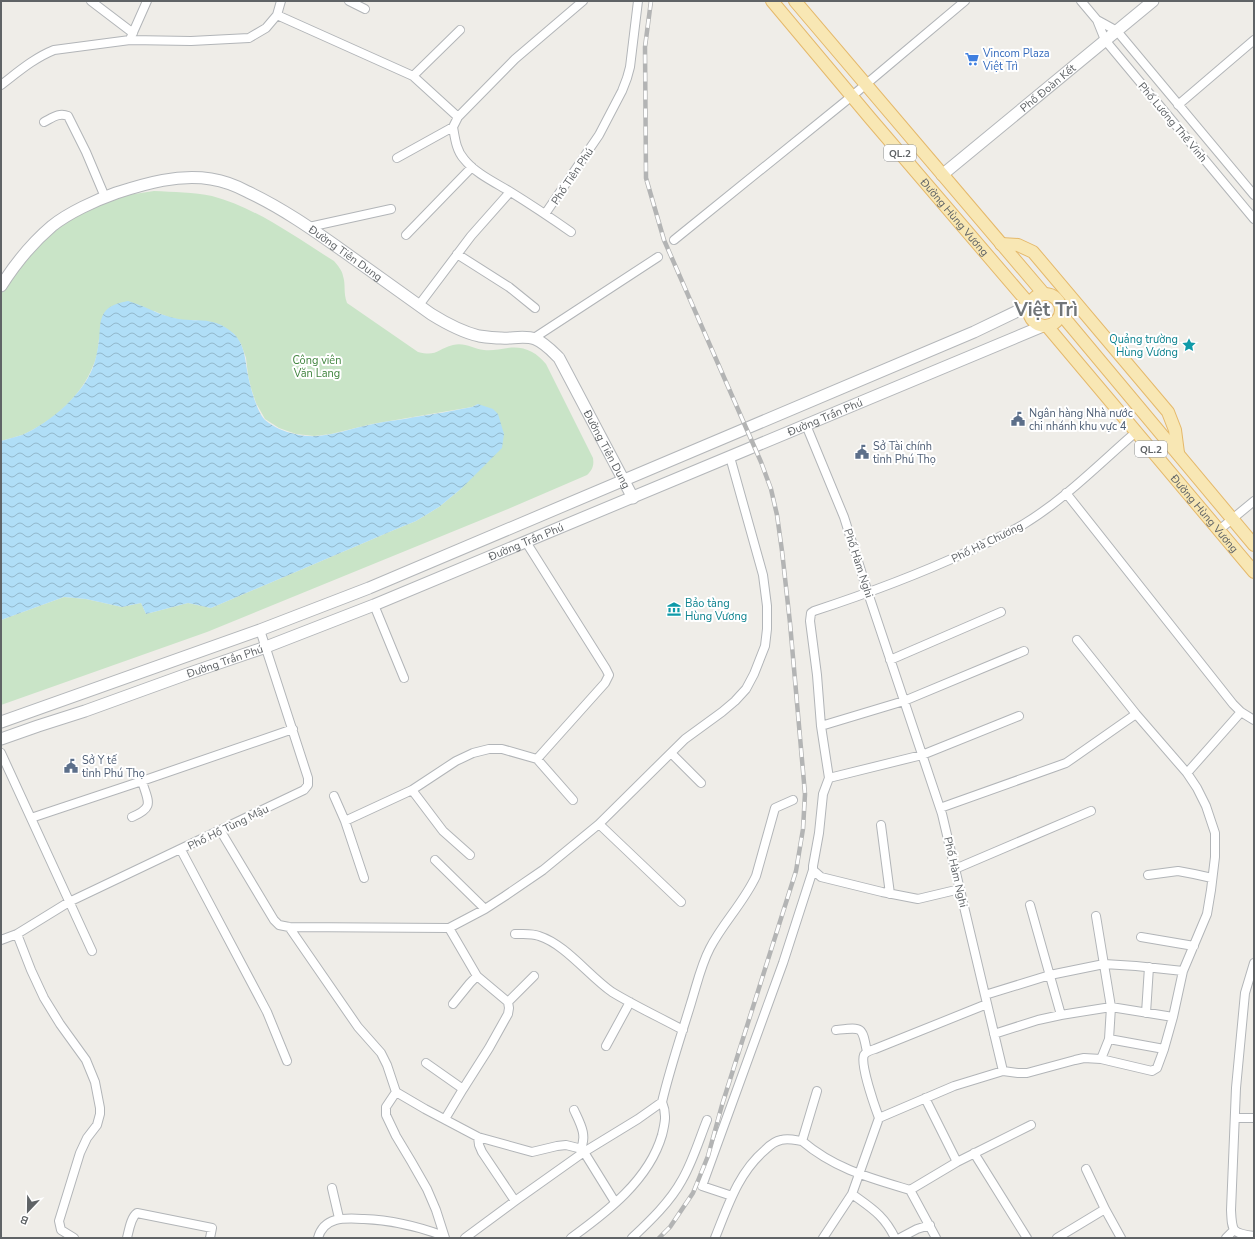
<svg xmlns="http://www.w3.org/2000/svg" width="1255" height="1239" viewBox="0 0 1255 1239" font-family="'Nunito Sans',sans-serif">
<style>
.green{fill:#c9e4c7}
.water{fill:url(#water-waves)}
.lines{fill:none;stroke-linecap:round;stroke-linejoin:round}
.street-casing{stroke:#b2b5b8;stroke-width:10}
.secondary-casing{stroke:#b4b7ba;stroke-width:13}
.primary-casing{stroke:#e5b96b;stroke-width:14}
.street{stroke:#fff;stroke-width:8}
.secondary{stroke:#fff;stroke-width:11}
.primary{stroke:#f8e7b4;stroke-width:12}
.rail-casing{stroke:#b3b4b4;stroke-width:4.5}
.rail{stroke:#fff;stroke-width:3;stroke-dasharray:9;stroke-linecap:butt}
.labels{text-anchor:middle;stroke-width:4;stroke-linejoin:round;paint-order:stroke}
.shield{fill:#fff;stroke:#8f9294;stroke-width:1}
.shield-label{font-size:10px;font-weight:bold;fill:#5f6366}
.shop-label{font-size:11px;fill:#366cbe;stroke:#fff;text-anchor:start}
.street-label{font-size:11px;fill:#5f6366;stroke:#fff}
.culture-label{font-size:11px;fill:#0d838f;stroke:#fff;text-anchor:end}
.park-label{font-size:11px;fill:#41853f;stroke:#fff}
.service-label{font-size:11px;fill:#4e5e75;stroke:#fff;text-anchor:start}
.town-label{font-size:19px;font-weight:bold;fill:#707578;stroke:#fff}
</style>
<defs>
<pattern id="water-waves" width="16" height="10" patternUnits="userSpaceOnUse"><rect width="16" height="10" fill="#b0def7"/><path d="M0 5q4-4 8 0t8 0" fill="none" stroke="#92b8cc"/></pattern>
</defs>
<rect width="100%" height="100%" fill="#efede8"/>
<path class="green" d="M 154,191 C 173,192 194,192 212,196 C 257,208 295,237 334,261 C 338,266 342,270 343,276 C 346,285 343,292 347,303 L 418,352 C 437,357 437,349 453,345 C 465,342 473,349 484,350 C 492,351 500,349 508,348 C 524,346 536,352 546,364 L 593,458 C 594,465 593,469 587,475 L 508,509 L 207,632 L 1,705 L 1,620 L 64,597 L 86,599 L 122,607 L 141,603 L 146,614 L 188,603 L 211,608 L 394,530 L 416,521 L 439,507 L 462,488 L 478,404 L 472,407 L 372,424 L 331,434 L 314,436 L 296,434 L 279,428 L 265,419 L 256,403 L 251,388 L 248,375 L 246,358 L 241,344 L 234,334 L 196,320 L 181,320 L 168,317 L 154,311 L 99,339 C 98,348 97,358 93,366 C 81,397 52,422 22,435 C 15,437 8,439 1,441 L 1,285 L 52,230 L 99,204 L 121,196 Z"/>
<path class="water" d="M 128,301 C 143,305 155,313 170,317 C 193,324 212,314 233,333 C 245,344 245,360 248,375 C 250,386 257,412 265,420 C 273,427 285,432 295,434 C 322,441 347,429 373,424 C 387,421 401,420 415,417 C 434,414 453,411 472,407 L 478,404 L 493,409 L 498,414 L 504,434 L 502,448 L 462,488 L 439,507 L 416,521 L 394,530 L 211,608 L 188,603 L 146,614 L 141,603 L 122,607 L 86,599 L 64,597 L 1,620 L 1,441 C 8,439 15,437 22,435 C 50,423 87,392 95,361 C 97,354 98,347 99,340 C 100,331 99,321 104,313 C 109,305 119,303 128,301 Z"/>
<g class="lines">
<defs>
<path id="street" d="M 91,1 L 133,33
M 349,1 L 365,9
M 1081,1 L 1097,20 L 1105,40 L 1254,219
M 277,15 L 413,76 L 458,117 L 453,127 C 455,138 456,150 464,159 C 475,173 494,182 509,191 C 530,204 551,218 571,232
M 1097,20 L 1117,31 L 1254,195
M 131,37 L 147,1
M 413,76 L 460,30
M 1,85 C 18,72 34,58 54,50 L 130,40 L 191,41 L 249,38 L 266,28 L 277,15 L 281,1
M 1178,105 L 1254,40
M 458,117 L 515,59 L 583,1
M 44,122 C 52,118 59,112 68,116 L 86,152 L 105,197
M 397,158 L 453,127
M 545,214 L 599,135 L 622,91 L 627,78 L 630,67 L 638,1
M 309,227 L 391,209
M 406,235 L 472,167
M 674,240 L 852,96 L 965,1
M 457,254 L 509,287 L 535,308
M 419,305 L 471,236 L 510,192
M 534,338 L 658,257
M 806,425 L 844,517 L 868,593 L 942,814 L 1003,1071
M 1066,493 L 1233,704 L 1241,712 L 1254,720
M 1219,530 L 1254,501
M 526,542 L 606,669 L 609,675 L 605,683 L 537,759
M 374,605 L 404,678
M 890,660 L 1001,612
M 821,726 L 904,701 L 1024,651
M 1,753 L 92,951
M 671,753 L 701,783
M 1187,773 L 1241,712
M 829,778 L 922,755 L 1019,716
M 412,790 L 443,831 L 470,855
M 334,796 L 345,821 L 412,790 L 456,761 L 473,753 L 489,749 L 502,749 L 537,759 L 573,800
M 940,808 L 1066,763 L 1136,714
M 132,817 C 155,807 148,802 142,781
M 31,818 L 142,781 L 293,729
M 345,821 L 364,878
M 599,824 L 681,902
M 881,825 L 890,894
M 220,830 L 274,920 L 279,925 L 289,927 L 449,928 L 485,909 L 505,896 L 543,870 L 599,824 L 685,739 L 722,712 L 735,701 L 746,689 L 754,674 L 765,646 L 767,629 L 767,606 L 763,575 L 730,457
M 181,850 L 267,1012 L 287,1061
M 435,860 L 485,909
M 955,869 L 1091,811
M 1148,875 L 1178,871 L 1194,874 L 1212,878
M 960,889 L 918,899 L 882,892 L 821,877 L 813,870 L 813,866 L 819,833 L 823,794 L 829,778 L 821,726 L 817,675 L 810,621 L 811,613 L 814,611 C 866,594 917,575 967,552 C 986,543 1006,535 1024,524 C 1065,499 1100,463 1136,432
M 1030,905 L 1061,1015
M 1096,916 L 1111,1007 L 1109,1039 L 1101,1059
M 289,927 L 358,1027 L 381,1053 L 387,1065 L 396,1092 L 425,1109 L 478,1137 L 532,1152 L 557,1146 L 566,1145 L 578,1148 L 584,1152 L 615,1202
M 17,934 L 31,970 L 44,998 L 60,1024 L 86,1060 L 95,1082 L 100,1108 L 100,1114 L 97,1125 L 87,1138 L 80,1153 L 59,1221 L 61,1230 L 74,1238
M 515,934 C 523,934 532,933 539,936 C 565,944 589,976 612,992 C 635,1006 659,1017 683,1030
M 1141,937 L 1194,946
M 1,940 L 17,934 L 69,902 L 304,790 L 308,785 L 308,778 L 260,630
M 1254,963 L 1245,993 L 1236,1088 L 1231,1210 C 1232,1232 1232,1233 1254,1236
M 985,995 L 1050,975 L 1104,964 L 1136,966 L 1183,971
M 508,1002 L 534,976
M 453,1004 L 470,983 L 477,976
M 1146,1013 L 1149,967
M 836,1030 C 863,1027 862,1026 867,1052
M 994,1034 L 1038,1020 L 1061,1015 L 1111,1007 L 1173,1017
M 1109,1039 L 1164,1049
M 606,1046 L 630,1002
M 426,1063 L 463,1089
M 396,1092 L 386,1107 L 386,1115 L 396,1136 L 411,1161 L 427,1189 L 436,1210 L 445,1238
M 925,1098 L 957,1162
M 574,1110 C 580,1123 588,1136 580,1150
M 879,1118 C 875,1107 860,1064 864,1055 C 866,1052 871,1050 875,1049 L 987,1004
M 1235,1118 L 1254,1118
M 445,1119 L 463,1089 L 489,1048 L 508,1014 L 509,1008 L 508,1002 L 477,976 L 449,928
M 478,1137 L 479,1145 L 482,1152 L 515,1201
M 802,1141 C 835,1169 870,1178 910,1190 L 936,1238
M 974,1153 L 1027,1238
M 1086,1169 L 1105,1209
M 332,1188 L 339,1218
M 910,1190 L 957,1162 L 1031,1125
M 852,1194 C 871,1208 884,1215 895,1238
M 732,1196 L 702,1186 L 783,963 L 813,870
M 127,1238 C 129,1230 131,1217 137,1213 L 212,1228 L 210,1238
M 318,1238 C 324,1216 345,1218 364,1219 C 393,1220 417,1226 444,1236
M 465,1238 L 515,1201 L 584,1152 L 638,1119 L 662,1102 C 670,1068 681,1036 691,1003 C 697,984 701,965 710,948 C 723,923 744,902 756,876 L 775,808 L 793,800
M 571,1238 C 607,1212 649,1180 662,1135 C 665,1123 667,1114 662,1102
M 632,1238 C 650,1221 670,1202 682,1180 C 693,1161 699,1140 707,1120
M 715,1238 C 728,1206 738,1173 765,1150 C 769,1146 775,1141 781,1140 C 788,1138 795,1140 802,1141 L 817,1091
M 823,1238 L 852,1194 L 879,1118 L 954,1086 L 1003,1071 L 1018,1073 L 1027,1073 L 1075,1060 L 1084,1058 L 1101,1059 L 1152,1071 L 1157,1068 L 1164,1049 L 1173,1017 L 1183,971 L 1207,914 L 1211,890 L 1215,857 L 1215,833 L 1206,806 L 1197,788 L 1187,773 L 1136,714 L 1077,640
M 900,1238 L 917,1229 L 930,1225
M 1057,1238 L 1105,1209 L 1121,1238
M 1226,1238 L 1234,1230"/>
<g id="secondary">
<path id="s1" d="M 942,175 L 1153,1"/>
<path id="s2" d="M 1,286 C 15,264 32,243 52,226 C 68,213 96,200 116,193 C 147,183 178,174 211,179 C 224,181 237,186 248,192 C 282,208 312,229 343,251 C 372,272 402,293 431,314 C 447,324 462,332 479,336 C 486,337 494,338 501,338 C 511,339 525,335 535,339 C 545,343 552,351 559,358 L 633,498"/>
<path d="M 1,722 L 260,630 L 369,588 L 974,332 L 1030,305"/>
<path id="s3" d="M 1,739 L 38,726 L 85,711 L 190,673 L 266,647 L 374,605 L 1043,326"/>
</g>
<g id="primary">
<path id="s4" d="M 772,1 L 870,118 L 1030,305"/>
<path d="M 795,1 L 1044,294"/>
<path d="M 1001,244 L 1018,245 L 1033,252 L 1168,412 L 1175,430 L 1178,453"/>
<circle cx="1045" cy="310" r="16"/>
<path d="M 1061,314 L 1254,545"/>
<path id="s5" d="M 1047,326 L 1254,572"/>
</g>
</defs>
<use href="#street" class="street-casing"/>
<use href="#secondary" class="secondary-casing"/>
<use href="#primary" class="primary-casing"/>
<use href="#street" class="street"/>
<use href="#secondary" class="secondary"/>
<use href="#primary" class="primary"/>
<defs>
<path id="rail" d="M 651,1 L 645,47 L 646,178 L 664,240 L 761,462 L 771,489 L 777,515 L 782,551 L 790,623 L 805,794 L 803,829 L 796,871 L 722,1105 L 708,1156 L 693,1193 L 670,1227 L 659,1238"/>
</defs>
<use href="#rail" class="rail-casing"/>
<use href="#rail" class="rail"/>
</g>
<defs>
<symbol id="supermarket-bare" viewBox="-9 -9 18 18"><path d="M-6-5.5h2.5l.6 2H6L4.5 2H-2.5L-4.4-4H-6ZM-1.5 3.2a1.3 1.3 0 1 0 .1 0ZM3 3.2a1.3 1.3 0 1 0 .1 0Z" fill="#3f7fe0" stroke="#fff" stroke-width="2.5" paint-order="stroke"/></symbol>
<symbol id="sight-bare" viewBox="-9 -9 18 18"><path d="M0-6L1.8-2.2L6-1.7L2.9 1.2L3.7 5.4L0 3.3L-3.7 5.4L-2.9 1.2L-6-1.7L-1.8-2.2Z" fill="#0f9aa8" stroke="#fff" stroke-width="2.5" paint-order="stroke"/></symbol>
<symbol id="civic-bare" viewBox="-9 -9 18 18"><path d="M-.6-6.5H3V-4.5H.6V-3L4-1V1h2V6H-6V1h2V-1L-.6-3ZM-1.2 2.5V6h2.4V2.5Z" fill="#5c6f8a" stroke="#fff" stroke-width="2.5" paint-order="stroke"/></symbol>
<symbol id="museum-bare" viewBox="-9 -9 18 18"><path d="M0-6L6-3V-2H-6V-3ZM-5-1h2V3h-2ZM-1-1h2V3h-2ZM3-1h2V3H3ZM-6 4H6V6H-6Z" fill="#0f9aa8" stroke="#fff" stroke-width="2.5" paint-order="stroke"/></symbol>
</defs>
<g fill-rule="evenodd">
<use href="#supermarket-bare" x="962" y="49" width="20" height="20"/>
<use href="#sight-bare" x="1179" y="335" width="20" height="20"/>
<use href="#civic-bare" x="1008" y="409" width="20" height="20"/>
<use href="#civic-bare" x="852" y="442" width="20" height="20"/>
<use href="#museum-bare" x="664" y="599" width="20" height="20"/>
<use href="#civic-bare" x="61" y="756" width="20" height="20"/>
</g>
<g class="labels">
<g class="shield">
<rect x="884" y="145" width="32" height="16" rx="3"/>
<rect x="1135" y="441" width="32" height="16" rx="3"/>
</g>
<g class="shield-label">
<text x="900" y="157">QL.2</text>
<text x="1151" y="453">QL.2</text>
</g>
<g class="shop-label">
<text x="983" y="57">Vincom Plaza<tspan x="983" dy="13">Việt Trì</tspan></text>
</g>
<g class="street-label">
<text dy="4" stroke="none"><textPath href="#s1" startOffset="137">Phố Đoàn Kết</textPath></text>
<text transform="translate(1173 122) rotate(50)" y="4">Phố Lương Thế Vinh</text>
<text transform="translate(572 176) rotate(-56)" y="4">Phố Tiên Phú</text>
<text dy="4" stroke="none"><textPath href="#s4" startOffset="283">Đường Hùng Vương</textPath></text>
<text dy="4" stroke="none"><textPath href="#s2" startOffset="403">Đường Tiên Dung</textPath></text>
<text dy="4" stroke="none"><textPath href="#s3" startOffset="885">Đường Trần Phú</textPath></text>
<text dy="4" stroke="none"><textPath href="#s2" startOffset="751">Đường Tiên Dung</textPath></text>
<text dy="4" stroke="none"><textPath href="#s5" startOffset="245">Đường Hùng Vương</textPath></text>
<text dy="4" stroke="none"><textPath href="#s3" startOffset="561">Đường Trần Phú</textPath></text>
<text transform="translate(987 542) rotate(-26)" y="4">Phố Hà Chương</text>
<text transform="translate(859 563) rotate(72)" y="4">Phố Hàm Nghi</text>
<text dy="4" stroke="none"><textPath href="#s3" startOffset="237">Đường Trần Phú</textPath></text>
<text transform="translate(228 827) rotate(-26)" y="4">Phố Hồ Tùng Mậu</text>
<text transform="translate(956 872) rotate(77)" y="4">Phố Hàm Nghi</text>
</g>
<g class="culture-label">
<text x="1178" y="343">Quảng trường<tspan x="1178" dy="13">Hùng Vương</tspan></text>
<text x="685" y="607" text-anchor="start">Bảo tàng<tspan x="685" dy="13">Hùng Vương</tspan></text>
</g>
<g class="park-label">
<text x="317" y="364">Công viên<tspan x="317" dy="13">Văn Lang</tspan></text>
</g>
<g class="service-label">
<text x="1029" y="417">Ngân hàng Nhà nước<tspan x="1029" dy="13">chi nhánh khu vực 4</tspan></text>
<text x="873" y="450">Sở Tài chính<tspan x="873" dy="13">tỉnh Phú Thọ</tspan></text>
<text x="82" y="764">Sở Y tế<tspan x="82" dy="13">tỉnh Phú Thọ</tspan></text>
</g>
<g class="town-label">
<text x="1046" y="316">Việt Trì</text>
</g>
</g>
<rect width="1255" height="1239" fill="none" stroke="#5f6366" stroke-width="4"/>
<g transform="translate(28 1211) rotate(202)" stroke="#ffffff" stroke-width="3" paint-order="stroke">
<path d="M0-3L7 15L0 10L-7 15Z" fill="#5f6366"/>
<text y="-6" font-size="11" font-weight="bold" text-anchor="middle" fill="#5f6366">B</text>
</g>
</svg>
